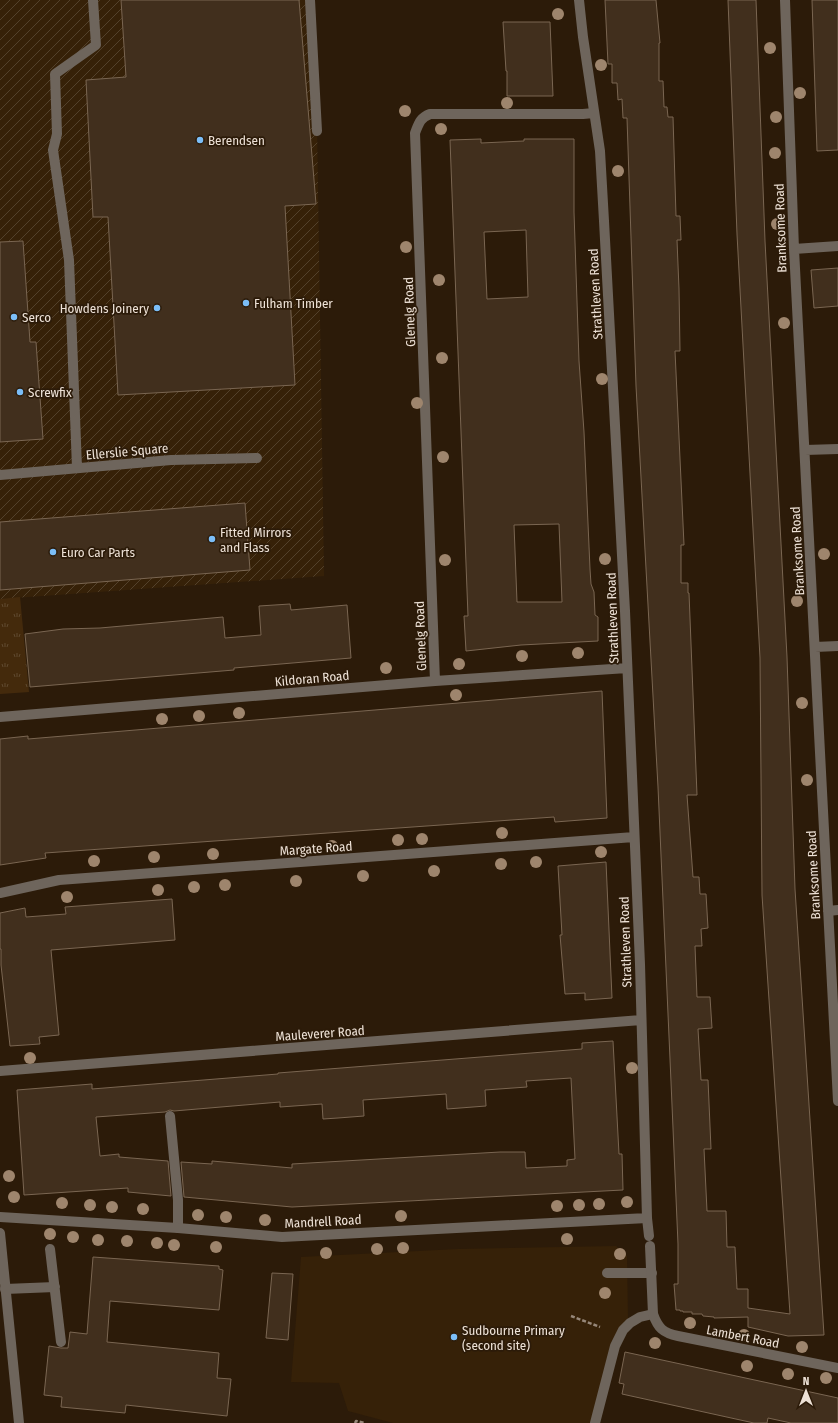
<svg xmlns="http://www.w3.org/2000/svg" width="838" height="1423" viewBox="0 0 838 1423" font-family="'Fira Sans Condensed',sans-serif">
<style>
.built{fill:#362108}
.industrial{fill:url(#industrial-furrows)}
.grass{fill:url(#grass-tufts)}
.building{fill:#412f1d;stroke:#7a6652;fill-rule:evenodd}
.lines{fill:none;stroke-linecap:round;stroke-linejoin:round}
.path{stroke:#968779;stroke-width:2.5;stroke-dasharray:4 2;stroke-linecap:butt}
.service{stroke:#6e655c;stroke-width:10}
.minor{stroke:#6e655c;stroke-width:10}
.tree{fill:#9e856d}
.poi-dot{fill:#7bbef8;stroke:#2c1b09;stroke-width:1.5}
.labels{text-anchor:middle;stroke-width:3.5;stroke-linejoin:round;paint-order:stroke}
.poi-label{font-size:13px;fill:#ede1d6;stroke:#2c1b09;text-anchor:start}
.street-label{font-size:13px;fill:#ede1d6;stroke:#2c1b09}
</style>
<defs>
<pattern id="industrial-furrows" width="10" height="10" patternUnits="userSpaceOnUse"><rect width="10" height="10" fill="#362108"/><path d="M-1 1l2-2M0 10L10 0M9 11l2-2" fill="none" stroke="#53412b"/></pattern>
<pattern id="grass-tufts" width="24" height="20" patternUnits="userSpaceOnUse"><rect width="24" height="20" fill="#442a0c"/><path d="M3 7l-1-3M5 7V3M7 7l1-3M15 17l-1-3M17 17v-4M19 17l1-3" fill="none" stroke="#5f492f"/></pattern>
</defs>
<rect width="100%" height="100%" fill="#2c1b09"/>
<path class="built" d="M 616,1246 L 627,1256 L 628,1319 L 611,1343 L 592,1423 L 393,1423 L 348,1411 L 339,1383 L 291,1382 L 301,1257 L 458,1249 Z"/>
<path class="industrial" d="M 0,0 L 315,0 L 324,576 L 0,599 Z"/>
<path class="grass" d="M 20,597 L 29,692 L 0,694 L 0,599 Z"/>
<path class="building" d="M 121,0 L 299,0 L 316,204 L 285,206 L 295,385 L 118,395 L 108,217 L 93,217 L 86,80 L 126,77 Z
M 605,0 L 656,0 L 660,43 L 659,43 L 659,81 L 663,81 L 664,107 L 667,107 L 668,117 L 673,117 L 676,216 L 680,216 L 681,240 L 677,240 L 679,289 L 680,351 L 675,351 L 684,545 L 681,545 L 681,583 L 688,583 L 688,593 L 689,593 L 697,795 L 687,795 L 693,877 L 699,877 L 700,894 L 706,894 L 708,928 L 701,929 L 702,946 L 695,946 L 697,997 L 710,997 L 712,1028 L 698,1029 L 701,1080 L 708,1080 L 711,1149 L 704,1149 L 707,1211 L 726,1211 L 727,1247 L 735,1247 L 737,1289 L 748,1289 L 748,1308 L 790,1314 L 762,895 L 760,658 L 737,234 L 728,0 L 756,0 L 765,241 L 787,657 L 795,889 L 824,1335 L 788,1336 L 748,1327 L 748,1317 L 714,1318 L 714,1317 L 703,1316 L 702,1314 L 692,1314 L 692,1312 L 683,1312 L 683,1311 L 680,1311 L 680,1310 L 676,1310 L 674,1284 L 678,1284 L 678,1244 L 671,1082 L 658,787 L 636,386 L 627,118 L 623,118 L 622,99 L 618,100 L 617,83 L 612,83 L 612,64 L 608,64 Z
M 812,0 L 838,0 L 838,150 L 817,151 Z
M 503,22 L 550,22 L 553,96 L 507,96 L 507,71 L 506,71 Z
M 481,139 L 481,143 L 524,141 L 524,139 L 574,139 L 574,212 L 579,361 L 584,432 L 590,569 L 591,584 L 594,592 L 595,615 L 598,617 L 598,641 L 521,645 L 466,651 L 464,616 L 468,616 L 466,564 L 450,140 ZM 526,230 L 528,297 L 487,299 L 484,232 ZM 559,524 L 562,602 L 517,602 L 514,525 Z
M 23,241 L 30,342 L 36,342 L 43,439 L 0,442 L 0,242 Z
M 838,268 L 838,306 L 814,308 L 811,270 Z
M 245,503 L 250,570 L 0,590 L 0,522 Z
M 290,604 L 291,610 L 347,605 L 351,658 L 234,668 L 234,670 L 30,687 L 25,634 L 63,629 L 100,628 L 223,617 L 225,638 L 261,635 L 259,606 Z
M 602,691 L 607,818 L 555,822 L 554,817 L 45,853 L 46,858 L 0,865 L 0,739 L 28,736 L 28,739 Z
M 606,862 L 612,998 L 585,1000 L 585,993 L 565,994 L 560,935 L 562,935 L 558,866 Z
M 172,899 L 175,940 L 51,950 L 59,1035 L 39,1037 L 40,1044 L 10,1046 L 1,965 L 1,949 L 0,949 L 0,913 L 25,908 L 26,917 L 66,914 L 65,907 Z
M 613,1041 L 619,1154 L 622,1154 L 623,1190 L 292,1207 L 184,1197 L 181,1162 L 212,1164 L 212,1161 L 292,1168 L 292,1164 L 500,1152 L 525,1152 L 526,1168 L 567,1166 L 567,1160 L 575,1159 L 571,1078 L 526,1081 L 527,1087 L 485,1090 L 486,1106 L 447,1109 L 446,1094 L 363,1100 L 364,1116 L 338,1118 L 323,1119 L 322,1104 L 280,1107 L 280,1102 L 174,1111 L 170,1110 L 165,1112 L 96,1117 L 100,1156 L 119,1154 L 119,1157 L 168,1161 L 171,1196 L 128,1192 L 128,1188 L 24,1195 L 17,1090 L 92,1084 L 92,1089 L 278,1074 L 278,1073 L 582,1049 L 582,1043 Z
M 93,1257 L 219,1266 L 219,1269 L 223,1270 L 219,1310 L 110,1301 L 107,1342 L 219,1353 L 217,1378 L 231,1379 L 227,1416 L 126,1405 L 125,1413 L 61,1407 L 62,1397 L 44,1395 L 49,1346 L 61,1348 L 68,1348 L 70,1332 L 87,1334 Z
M 272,1273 L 293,1274 L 288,1340 L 266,1338 Z
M 625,1352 L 838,1398 L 838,1423 L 791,1423 L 768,1418 L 767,1423 L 754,1423 L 622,1394 L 624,1384 L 619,1383 Z"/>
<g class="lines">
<path class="path" d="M 571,1316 L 600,1327
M 355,1423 L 356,1421 L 365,1423"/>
<path class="service" d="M 310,0 L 317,131
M 77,468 L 69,260 L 53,150 L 57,134 L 55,74 L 96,45 L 93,0
M 0,475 L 171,460 L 257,458
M 170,1116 L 178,1200 L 178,1228
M 50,1249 L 61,1342
M 607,1273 L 652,1273
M 5,1289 L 55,1287
M 595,1423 L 615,1346 L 623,1330 L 630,1323 L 640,1317 L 653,1314"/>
<path class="minor" d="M 579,0 L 583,37 L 600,151 L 604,221 L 625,611 L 640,964 L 647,1218 L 649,1236
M 785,0 L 794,249 L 838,1101
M 794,249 L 838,246
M 805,450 L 838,449
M 815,647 L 838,646
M 435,681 L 415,133 C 419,123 420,118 430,114 L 583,114 L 594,113
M 0,717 L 435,681 L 627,668
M 0,893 L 59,880 L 634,837
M 828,911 L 838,910
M 0,1071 L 641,1020
M 0,1217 L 178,1228 L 282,1237 L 647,1218
M 0,1233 L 19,1423
M 650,1246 L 653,1314 C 658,1328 663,1333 678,1336 L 838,1368"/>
</g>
<g class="tree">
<circle cx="558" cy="14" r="6"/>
<circle cx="770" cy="48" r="6"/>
<circle cx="601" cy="65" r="6"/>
<circle cx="800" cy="93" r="6"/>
<circle cx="507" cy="103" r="6"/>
<circle cx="405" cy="111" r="6"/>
<circle cx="776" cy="117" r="6"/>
<circle cx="441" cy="129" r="6"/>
<circle cx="775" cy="153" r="6"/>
<circle cx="618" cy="171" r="6"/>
<circle cx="777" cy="224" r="6"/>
<circle cx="406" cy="247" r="6"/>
<circle cx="439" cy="280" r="6"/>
<circle cx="784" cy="323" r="6"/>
<circle cx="442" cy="358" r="6"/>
<circle cx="602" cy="379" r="6"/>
<circle cx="417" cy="403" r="6"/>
<circle cx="443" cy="457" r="6"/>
<circle cx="824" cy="554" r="6"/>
<circle cx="605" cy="559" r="6"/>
<circle cx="445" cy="560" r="6"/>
<circle cx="797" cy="601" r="6"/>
<circle cx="578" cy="653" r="6"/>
<circle cx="522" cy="656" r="6"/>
<circle cx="459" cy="664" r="6"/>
<circle cx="386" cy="668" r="6"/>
<circle cx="456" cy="695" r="6"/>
<circle cx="802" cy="703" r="6"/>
<circle cx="239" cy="713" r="6"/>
<circle cx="199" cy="716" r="6"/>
<circle cx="162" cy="719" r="6"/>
<circle cx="807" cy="780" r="6"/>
<circle cx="502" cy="833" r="6"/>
<circle cx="422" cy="839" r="6"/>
<circle cx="398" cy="840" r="6"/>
<circle cx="332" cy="846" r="6"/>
<circle cx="601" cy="852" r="6"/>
<circle cx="213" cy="854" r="6"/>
<circle cx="154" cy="857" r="6"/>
<circle cx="94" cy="861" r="6"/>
<circle cx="536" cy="862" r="6"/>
<circle cx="501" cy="864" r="6"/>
<circle cx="434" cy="871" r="6"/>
<circle cx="363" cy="876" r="6"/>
<circle cx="296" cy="881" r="6"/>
<circle cx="225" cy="885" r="6"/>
<circle cx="194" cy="887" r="6"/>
<circle cx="158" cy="890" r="6"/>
<circle cx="67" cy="897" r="6"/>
<circle cx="30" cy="1058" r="6"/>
<circle cx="632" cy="1068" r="6"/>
<circle cx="9" cy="1176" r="6"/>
<circle cx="14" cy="1197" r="6"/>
<circle cx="627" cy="1202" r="6"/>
<circle cx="62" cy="1203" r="6"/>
<circle cx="599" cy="1204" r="6"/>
<circle cx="90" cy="1205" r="6"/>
<circle cx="579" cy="1205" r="6"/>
<circle cx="557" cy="1206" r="6"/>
<circle cx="112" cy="1207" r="6"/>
<circle cx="143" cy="1209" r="6"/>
<circle cx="198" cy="1215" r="6"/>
<circle cx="401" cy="1216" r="6"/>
<circle cx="226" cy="1217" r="6"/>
<circle cx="265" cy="1220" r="6"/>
<circle cx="50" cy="1234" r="6"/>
<circle cx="73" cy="1237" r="6"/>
<circle cx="567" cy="1239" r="6"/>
<circle cx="98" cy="1240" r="6"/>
<circle cx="127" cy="1241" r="6"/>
<circle cx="157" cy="1243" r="6"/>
<circle cx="174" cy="1245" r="6"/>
<circle cx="216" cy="1247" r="6"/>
<circle cx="403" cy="1248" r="6"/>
<circle cx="377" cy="1249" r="6"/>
<circle cx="326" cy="1253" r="6"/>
<circle cx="620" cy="1254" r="6"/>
<circle cx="605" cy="1293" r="6"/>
<circle cx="690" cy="1323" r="6"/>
<circle cx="744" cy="1335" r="6"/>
<circle cx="655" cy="1343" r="6"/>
<circle cx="802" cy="1347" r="6"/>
<circle cx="747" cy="1366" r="6"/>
<circle cx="788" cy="1374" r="6"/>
<circle cx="826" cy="1378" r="6"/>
</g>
<g class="poi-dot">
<circle cx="200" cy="140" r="4"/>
<circle cx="246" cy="303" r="4"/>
<circle cx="157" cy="308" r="4"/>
<circle cx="14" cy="317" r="4"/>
<circle cx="20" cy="392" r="4"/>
<circle cx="212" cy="539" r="4"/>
<circle cx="53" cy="552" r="4"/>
<circle cx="454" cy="1337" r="4"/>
</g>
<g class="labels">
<g class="poi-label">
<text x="208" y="145">Berendsen</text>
<text x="254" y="308">Fulham Timber</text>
<text x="149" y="313" text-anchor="end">Howdens Joinery</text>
<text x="22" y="322">Serco</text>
<text x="28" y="397">Screwfix</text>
<text x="220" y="537">Fitted Mirrors<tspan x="220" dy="15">and Flass</tspan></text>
<text x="61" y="557">Euro Car Parts</text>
<text x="462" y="1335">Sudbourne Primary<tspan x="462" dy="15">(second site)</tspan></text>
</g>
<g class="street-label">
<text transform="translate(780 228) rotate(-92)" y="5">Branksome Road</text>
<text transform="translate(595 294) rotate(-93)" y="5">Strathleven Road</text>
<text transform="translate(409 312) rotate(-92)" y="5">Glenelg Road</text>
<text transform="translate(127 451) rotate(-5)" y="5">Ellerslie Square</text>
<text transform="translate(797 551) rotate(-93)" y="5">Branksome Road</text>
<text transform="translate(612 618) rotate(-92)" y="5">Strathleven Road</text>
<text transform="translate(420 636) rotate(-92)" y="5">Glenelg Road</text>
<text transform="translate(312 678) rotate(-5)" y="5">Kildoran Road</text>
<text transform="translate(316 848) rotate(-4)" y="5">Margate Road</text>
<text transform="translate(813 875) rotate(-93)" y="5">Branksome Road</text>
<text transform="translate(625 942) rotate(-92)" y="5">Strathleven Road</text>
<text transform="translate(320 1033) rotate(-4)" y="5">Mauleverer Road</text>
<text transform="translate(323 1221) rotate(-3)" y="5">Mandrell Road</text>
<text transform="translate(743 1336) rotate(11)" y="5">Lambert Road</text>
</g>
</g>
<g transform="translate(806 1391)" stroke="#2c1b09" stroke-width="3" paint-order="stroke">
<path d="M0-3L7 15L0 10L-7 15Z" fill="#ede1d6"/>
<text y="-6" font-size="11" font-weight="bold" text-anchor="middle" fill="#ede1d6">N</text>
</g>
</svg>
